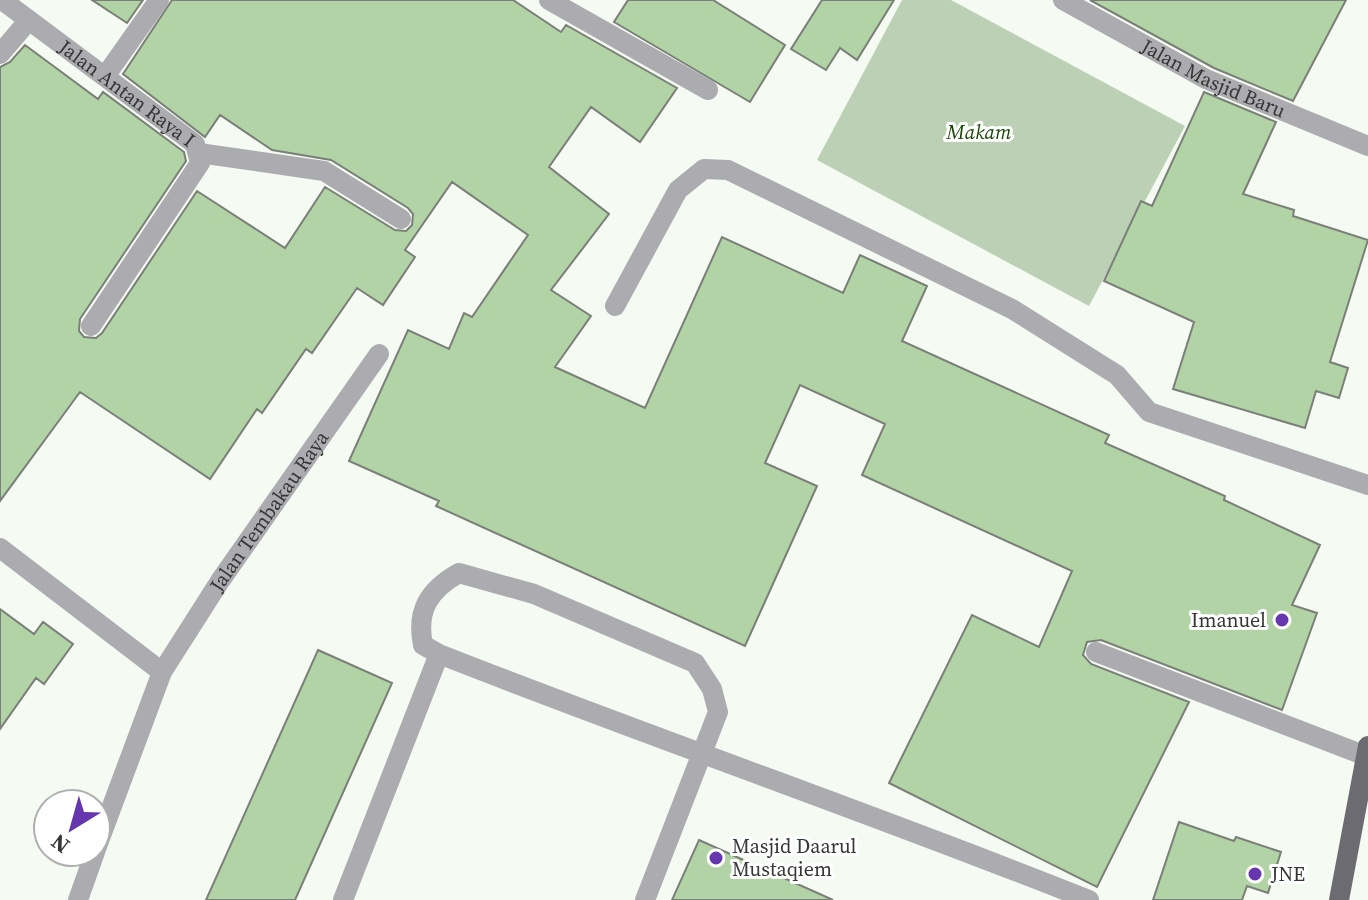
<svg xmlns="http://www.w3.org/2000/svg" width="1368" height="900" viewBox="0 0 1368 900" font-family="'Source Serif 4',serif">
<style>
.green{fill:#bbd0b5}
.building{fill:#b1d3a6;stroke:#7a7f78;stroke-width:2}
.lines{fill:none;stroke-linecap:round;stroke-linejoin:round}
.lane{stroke:#acabaf;stroke-width:20}
.street{stroke:#acabaf;stroke-width:20}
.primary{stroke:#6d6b72;stroke-width:20}
.poi-dot{fill:#6536ae;stroke:#fff;stroke-width:3}
.labels{text-anchor:middle;stroke-width:6;stroke-linejoin:round;paint-order:stroke}
.street-label{font-size:20px;fill:#353734;stroke:#fff}
.park-label{font-size:20px;font-style:italic;fill:#1a4608;stroke:#fff}
.poi-label{font-size:20px;fill:#353734;stroke:#fff;text-anchor:start}
</style>
<rect width="100%" height="100%" fill="#f5fbf3"/>
<path class="green" d="M 902,0 L 951,0 L 1185,126 L 1089,306 L 817,160 Z"/>
<path class="building" d="M 92,0 L 143,0 L 127,23 Z
M 172,0 L 513,0 L 561,32 L 566,25 L 677,88 L 640,142 L 591,107 L 549,167 L 609,214 L 551,290 L 591,316 L 555,367 L 645,408 L 722,237 L 843,293 L 860,255 L 927,286 L 902,341 L 1109,435 L 1105,443 L 1225,496 L 1224,500 L 1320,545 L 1292,605 L 1317,613 L 1282,710 L 1101,640 L 1087,642 L 1083,655 L 1091,664 L 1189,702 L 1097,887 L 889,783 L 972,615 L 1039,647 L 1072,571 L 862,475 L 885,424 L 800,385 L 765,463 L 817,486 L 745,646 L 436,506 L 439,501 L 349,461 L 408,330 L 449,349 L 464,313 L 472,317 L 528,235 L 452,182 L 405,250 L 415,257 L 383,305 L 357,288 L 312,353 L 306,349 L 262,413 L 257,409 L 210,479 L 80,392 L 0,501 L 0,67 L 10,62 L 25,45 L 98,99 L 103,92 L 184,152 L 186,161 L 80,319 L 79,331 L 84,337 L 96,338 L 102,333 L 197,191 L 285,248 L 325,187 L 395,230 L 406,231 L 412,225 L 413,214 L 408,208 L 331,160 L 272,150 L 220,115 L 205,137 L 123,74 Z
M 628,0 L 713,0 L 785,45 L 750,102 L 614,22 Z
M 822,0 L 894,0 L 857,60 L 840,48 L 826,70 L 791,49 Z
M 1090,0 L 1346,0 L 1293,101 L 1214,68 Z
M 1204,92 L 1276,122 L 1243,194 L 1294,210 L 1293,216 L 1368,240 L 1330,362 L 1348,368 L 1339,398 L 1316,391 L 1305,428 L 1173,389 L 1194,322 L 1104,281 L 1141,201 L 1152,206 Z
M 0,609 L 34,634 L 43,622 L 73,644 L 44,684 L 36,678 L 0,729 Z
M 318,650 L 392,683 L 295,900 L 206,900 Z
M 1179,822 L 1234,841 L 1236,837 L 1281,852 L 1268,893 L 1247,886 L 1242,900 L 1153,900 Z
M 699,840 L 833,900 L 672,900 Z"/>
<g class="lines">
<path class="lane" d="M 1096,652 L 1366,756
M 343,900 L 439,654
M 645,900 L 718,712 L 712,689 L 695,663 L 534,594 L 459,573 C 429,590 416,610 423,645 L 439,654 C 655,739 874,814 1089,900"/>
<g class="street">
<path id="s1" d="M 2,0 L 195,144 L 200,163 L 91,326"/>
<path d="M 549,0 L 708,90"/>
<path id="s2" d="M 1063,0 L 1206,79 L 1368,146"/>
<path d="M 0,54 L 29,20"/>
<path d="M 106,75 L 159,0"/>
<path d="M 199,153 L 324,171 L 401,219"/>
<path d="M 615,306 L 678,190 L 704,169 L 728,170 L 1012,309 L 1117,375 L 1149,412 L 1368,485"/>
<path d="M 0,548 L 162,672"/>
<path id="s3" d="M 96,849 L 162,672 L 220,581 L 379,354"/>
<path d="M 78,900 L 95,852"/>
</g>
<path class="primary" d="M 1339,900 L 1368,746"/>
</g>
<g class="poi-dot">
<circle cx="1282" cy="620" r="8"/>
<circle cx="716" cy="858" r="8"/>
<circle cx="1255" cy="874" r="8"/>
</g>
<g class="labels">
<g class="street-label">
<text dy="7" stroke="none"><textPath href="#s2" startOffset="170">Jalan Masjid Baru</textPath></text>
<text dy="7" stroke="none"><textPath href="#s1" startOffset="156">Jalan Antan Raya I</textPath></text>
<text dy="7" stroke="none"><textPath href="#s3" startOffset="382">Jalan Tembakau Raya</textPath></text>
</g>
<g class="park-label">
<text x="979" y="139">Makam</text>
</g>
<g class="poi-label">
<text x="1266" y="627" text-anchor="end">Imanuel</text>
<text x="732" y="853">Masjid Daarul<tspan x="732" dy="23">Mustaqiem</tspan></text>
<text x="1271" y="881">JNE</text>
</g>
</g>
<g transform="translate(72 828) rotate(217)"><circle r="38" fill="#ffffff" stroke="#aeafae" stroke-width="2"/>
<path d="M0-6L14 30L0 20L-14 30Z" fill="#6536ae"/>
<text y="-12" font-size="22" font-weight="bold" text-anchor="middle" fill="#353734">N</text>
</g>
</svg>
